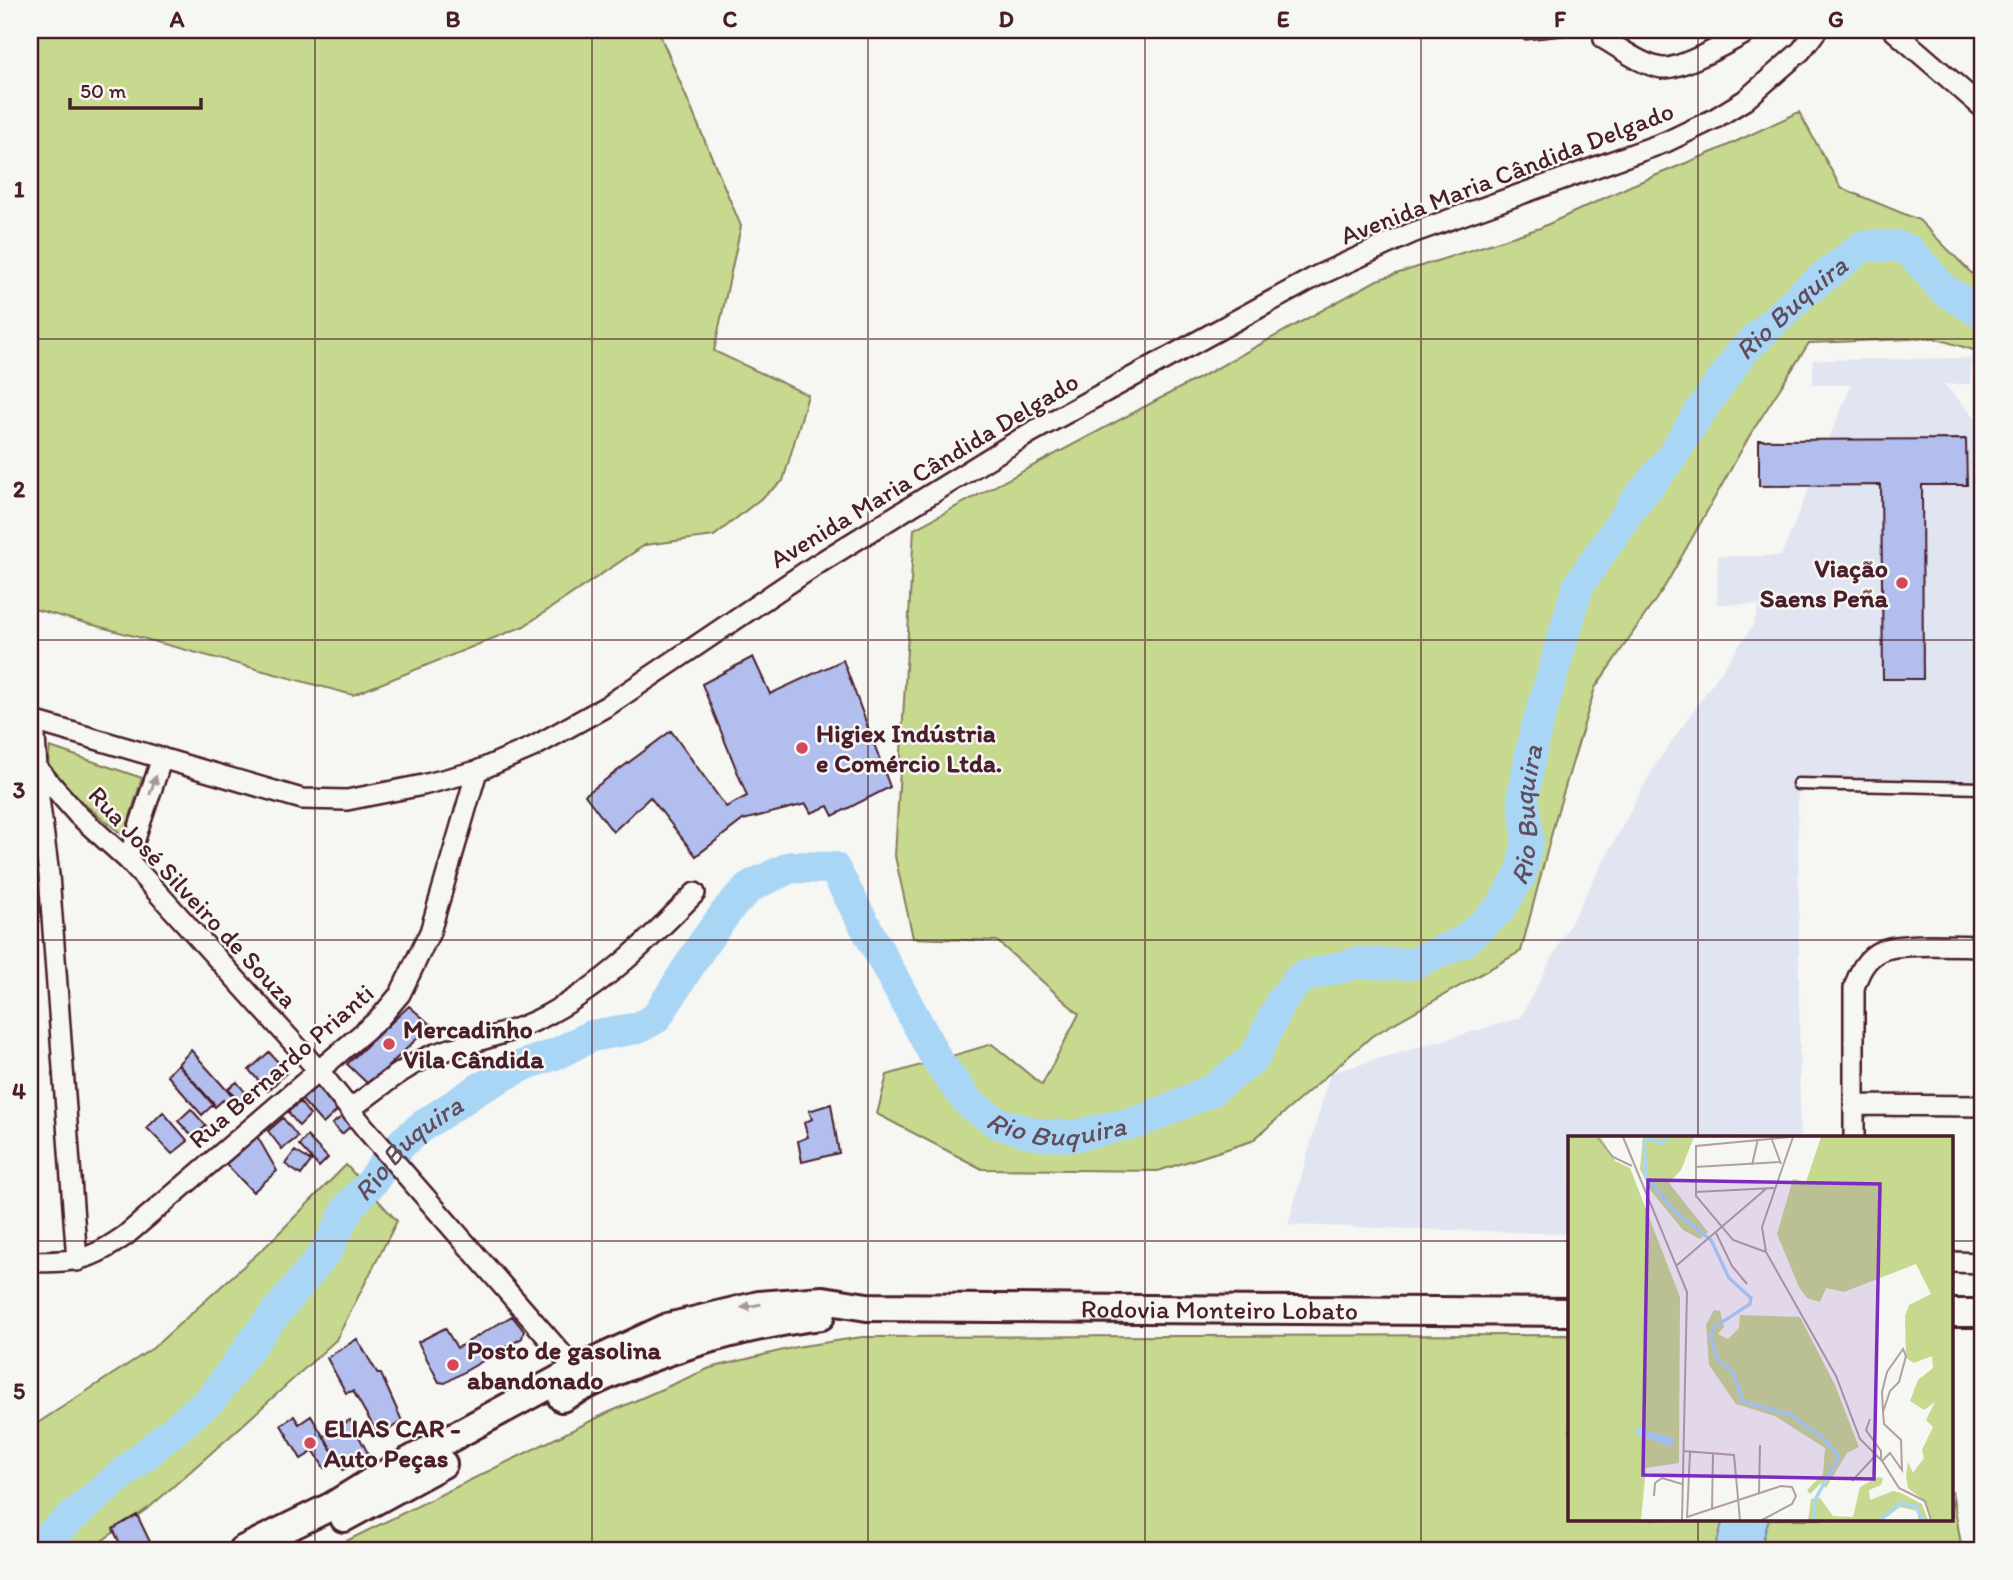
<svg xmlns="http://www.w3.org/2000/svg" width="2013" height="1580" viewBox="0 0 2013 1580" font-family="Itim,sans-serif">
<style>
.built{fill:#e1e5f1}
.green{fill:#c6d98e;stroke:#887c5c;stroke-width:2}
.water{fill:#aad6f6;stroke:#848da5;stroke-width:2}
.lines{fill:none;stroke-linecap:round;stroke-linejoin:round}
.river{stroke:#aad6f6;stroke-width:32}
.building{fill:#b1beee;stroke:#4a1f2b;stroke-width:2}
.lane-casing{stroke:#4a1f2b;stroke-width:15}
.street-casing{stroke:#4a1f2b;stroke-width:24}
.secondary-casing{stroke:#4a1f2b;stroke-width:32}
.lane{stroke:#f6f6f2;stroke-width:10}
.street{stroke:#f6f6f2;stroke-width:19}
.secondary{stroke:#f6f6f2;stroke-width:26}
.oneway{fill:#a99598}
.grid{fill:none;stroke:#4a1f2b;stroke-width:2;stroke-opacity:0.55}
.poi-dot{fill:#d1495b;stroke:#f6f6f2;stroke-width:2.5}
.labels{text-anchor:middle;stroke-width:5;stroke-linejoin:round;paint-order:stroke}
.street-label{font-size:26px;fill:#4a1f2b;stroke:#f6f6f2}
.poi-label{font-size:26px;font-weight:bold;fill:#4a1f2b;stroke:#f6f6f2;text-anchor:start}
.water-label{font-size:28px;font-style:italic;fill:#624d5e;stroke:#f6f6f2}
.inset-river{fill:none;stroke:#aad6f6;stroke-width:3.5}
.inset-road{fill:none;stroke:#b1a0a2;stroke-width:2}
.view{fill:#7b2cbf;fill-opacity:0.15;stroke:#7b2cbf;stroke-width:3.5}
.inset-edge{fill:none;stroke:#4a1f2b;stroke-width:3.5}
.neatline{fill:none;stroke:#4a1f2b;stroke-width:2.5}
.grid-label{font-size:23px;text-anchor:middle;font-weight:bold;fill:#4a1f2b}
</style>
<rect width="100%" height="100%" fill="#f6f6f2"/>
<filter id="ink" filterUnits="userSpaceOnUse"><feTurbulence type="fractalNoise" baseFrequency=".0143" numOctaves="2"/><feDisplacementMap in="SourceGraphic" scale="14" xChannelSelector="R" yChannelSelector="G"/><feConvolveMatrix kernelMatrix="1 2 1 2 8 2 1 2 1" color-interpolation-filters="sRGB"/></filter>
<g filter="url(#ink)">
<path class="built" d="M 1971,358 L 1971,384 L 1944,384 L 1983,426 L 1983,795 L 1798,784 L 1800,1137 L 1570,1137 L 1570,1234 L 1288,1225 L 1330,1073 L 1520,1018 L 1654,767 L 1752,627 L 1760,605 L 1717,604 L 1718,556 L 1781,556 L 1851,385 L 1813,385 L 1813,360 Z"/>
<path class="green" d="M 30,30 L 658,30 L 741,226 L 714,351 L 808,395 L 783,481 L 714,536 L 645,545 L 524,626 L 353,695 L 30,608 Z
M 1799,112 L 1841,188 L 1919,220 L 1983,285 L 1983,353 L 1934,338 L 1809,343 L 1750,435 L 1665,586 L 1595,688 L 1556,817 L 1521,951 L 1372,1036 L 1252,1141 L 1158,1171 L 982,1169 L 877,1114 L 887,1075 L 992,1044 L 1042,1085 L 1079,1014 L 997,941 L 913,938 L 895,856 L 914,529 L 1210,372 L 1377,280 L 1540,228 L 1630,186 L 1720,149 Z
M 50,747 L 142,778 L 124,836 L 47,774 Z
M 346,1165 L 397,1221 L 336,1340 L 235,1432 L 151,1506 L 89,1550 L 30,1550 L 30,1428 L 153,1348 L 267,1245 Z
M 1570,1335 L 1570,1519 L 1952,1519 L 1952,1491 L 1962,1550 L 328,1550 L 605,1414 L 710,1368 L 796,1347 L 862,1337 Z"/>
<path class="water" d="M 1723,1519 L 1769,1519 L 1760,1550 L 1715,1550 Z"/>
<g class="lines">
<path class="river" id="s1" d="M 33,1550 L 213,1397 L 262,1330 L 327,1250 L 349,1206 L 372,1182 L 382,1167 L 403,1142 L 424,1125 L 477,1090 L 521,1066 L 558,1053 L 591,1036 L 638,1028 L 656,1018 L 703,944 L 730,907 L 751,886 L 791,867 L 834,868 L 937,1060 L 969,1103 L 998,1123 L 1040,1135 L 1073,1136 L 1142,1121 L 1212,1090 L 1254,1058 L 1282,1000 L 1301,977 L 1357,963 L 1412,964 L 1464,941 L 1500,909 L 1521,874 L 1528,838 L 1523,796 L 1534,737 L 1578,586 L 1635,502 L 1671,458 L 1697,416 L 1741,353 L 1803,293 L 1863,246 L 1896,246 L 1909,250 L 1944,290 L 1983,314"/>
</g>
<path class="building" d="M 1523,30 L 1586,30 L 1586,33 L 1524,40 Z
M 1966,439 L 1967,485 L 1922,485 L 1923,679 L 1883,679 L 1881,485 L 1759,486 L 1759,440 Z
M 753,657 L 770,694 L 843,660 L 890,787 L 833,816 L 828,806 L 811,813 L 806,804 L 743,820 L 696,856 L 650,797 L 613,832 L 585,795 L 671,731 L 726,807 L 747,796 L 702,684 Z
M 409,1006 L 431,1025 L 369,1085 L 347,1064 Z
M 191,1050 L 240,1105 L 233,1112 L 223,1100 L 215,1107 L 178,1064 Z
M 269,1052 L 287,1072 L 268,1091 L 249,1070 Z
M 178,1064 L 214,1104 L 202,1115 L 167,1075 Z
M 237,1082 L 249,1097 L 241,1104 L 228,1089 Z
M 317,1086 L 337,1111 L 323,1124 L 302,1100 Z
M 300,1102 L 310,1115 L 299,1126 L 288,1112 Z
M 831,1104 L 839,1153 L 802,1162 L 798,1141 L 808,1137 L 804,1123 L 812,1119 L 809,1111 Z
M 191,1109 L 206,1126 L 193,1137 L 178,1121 Z
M 163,1112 L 188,1141 L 172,1154 L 147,1128 Z
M 344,1115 L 353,1124 L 342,1134 L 332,1124 Z
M 283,1118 L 298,1137 L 282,1149 L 268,1131 Z
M 257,1136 L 277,1171 L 253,1192 L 226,1164 Z
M 307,1136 L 328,1158 L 319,1167 L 299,1145 Z
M 295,1151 L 311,1161 L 301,1175 L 285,1164 Z
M 512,1316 L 524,1331 L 522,1338 L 445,1383 L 439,1382 L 418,1342 L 445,1328 L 457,1348 Z
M 357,1339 L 378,1374 L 381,1374 L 402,1421 L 379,1436 L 353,1391 L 346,1393 L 327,1358 Z
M 294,1416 L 299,1424 L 311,1416 L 337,1459 L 324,1468 L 314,1451 L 301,1459 L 281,1425 Z
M 350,1420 L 369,1455 L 343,1470 L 324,1436 Z
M 137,1515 L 154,1550 L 123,1550 L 113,1529 Z"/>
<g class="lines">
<defs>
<path id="lane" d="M 1798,784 L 1983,788"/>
<path id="street" d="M 1893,30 L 1983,108
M 1604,39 C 1621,49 1642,65 1662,68 C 1682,70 1734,39 1752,30
M 30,720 L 302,799 L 347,800 L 423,785 L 477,771 L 533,747 L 607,706 L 816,565 L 1030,433 L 1317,276 L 1412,233 L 1666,142 L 1714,119 L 1745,100 L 1801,51 L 1817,30
M 34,721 L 39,798 L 49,875 L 77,1261
M 36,767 L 78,815 L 128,860 L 319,1071 L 365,1128 L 576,1370 L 584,1381
M 128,860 L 162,758
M 1855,1105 L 1983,1106
M 350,1109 C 377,1090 404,1066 435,1054 C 472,1041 512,1034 547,1015 C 604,985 650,939 695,893
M 1854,1137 L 1854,988 C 1859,972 1866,957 1883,950 C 1902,942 1960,946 1983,946
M 30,1262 C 75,1261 87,1263 126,1235 L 379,1019 L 400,994 L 430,932 L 477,771
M 1952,1262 L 1983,1263"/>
<g id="secondary">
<path d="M 1952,1313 L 1983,1313"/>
<path d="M 562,1398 C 636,1357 737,1326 821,1316"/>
<path d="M 344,1518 L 443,1464"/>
<path id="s2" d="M 242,1550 L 332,1506 L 372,1481 L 576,1370 L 668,1327 L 759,1305 L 823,1300 L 867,1307 L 1570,1312"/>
</g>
</defs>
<use href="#lane" class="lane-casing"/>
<use href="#street" class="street-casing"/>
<use href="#secondary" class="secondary-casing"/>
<use href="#lane" class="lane"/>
<use href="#street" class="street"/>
<use href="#secondary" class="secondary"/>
</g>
<defs><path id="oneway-solid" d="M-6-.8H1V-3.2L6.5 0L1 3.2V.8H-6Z" transform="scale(1.75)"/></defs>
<g class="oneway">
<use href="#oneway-solid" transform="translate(153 785) rotate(-71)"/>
<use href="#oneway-solid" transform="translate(751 1306) rotate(170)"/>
</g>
</g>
<path class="grid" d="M 315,30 L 315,1550M 592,30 L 592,1550M 868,30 L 868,1550M 1145,30 L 1145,1550M 1421,30 L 1421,1550M 1698,30 L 1698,1137M 30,339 L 1983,339M 30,640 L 1983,640M 30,940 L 1983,940M 30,1241 L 1570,1241M 1952,1241 L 1983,1241M 1698,1519 L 1698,1550"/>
<g class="poi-dot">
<circle cx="1902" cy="583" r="7"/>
<circle cx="802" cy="748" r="7"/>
<circle cx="389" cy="1044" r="7"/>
<circle cx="453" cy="1365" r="7"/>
<circle cx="310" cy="1443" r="7"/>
</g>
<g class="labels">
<g class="street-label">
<text transform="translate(1507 173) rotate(-21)" y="9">Avenida Maria Cândida Delgado</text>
<text transform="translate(924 470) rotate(-31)" y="9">Avenida Maria Cândida Delgado</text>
<text transform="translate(193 897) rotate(47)" y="9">Rua José Silveiro de Souza</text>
<text transform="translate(281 1066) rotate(-41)" y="9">Rua Bernardo Prianti</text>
<text dy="9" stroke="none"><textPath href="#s2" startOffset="1036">Rodovia Monteiro Lobato</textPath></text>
</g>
<g class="poi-label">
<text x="1888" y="577" text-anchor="end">Viação<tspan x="1888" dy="30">Saens Peña</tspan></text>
<text x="816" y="742">Higiex Indústria<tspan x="816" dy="30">e Comércio Ltda.</tspan></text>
<text x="403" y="1038">Mercadinho<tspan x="403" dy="30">Vila Cândida</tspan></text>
<text x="467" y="1359">Posto de gasolina<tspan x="467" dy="30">abandonado</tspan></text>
<text x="324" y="1437">ELIAS CAR -<tspan x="324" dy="30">Auto Peças</tspan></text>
</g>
<g class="water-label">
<text dy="10" stroke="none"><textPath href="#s1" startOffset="2676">Rio Buquira</textPath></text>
<text dy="10" stroke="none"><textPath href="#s1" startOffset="2088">Rio Buquira</textPath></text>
<text dy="10" stroke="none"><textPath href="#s1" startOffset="1458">Rio Buquira</textPath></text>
<text dy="10" stroke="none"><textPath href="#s1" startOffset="555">Rio Buquira</textPath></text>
</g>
</g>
<g transform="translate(1568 1136)">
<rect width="385" height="385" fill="#f6f6f2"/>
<path d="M 0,1 L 33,1 L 47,25 L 62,32 L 112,161 L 111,327 L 78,332 L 73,384 L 0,384 ZM 75,1 L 126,1 L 113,34 L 101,47 L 140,96 L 132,103 L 115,94 L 83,55 L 72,33 ZM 253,1 L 385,1 L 385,384 L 363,384 L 355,364 L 340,352 L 338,340 L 340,326 L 345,337 L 356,322 L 354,314 L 365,291 L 358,284 L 367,266 L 356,274 L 342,265 L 350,244 L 365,232 L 364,220 L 346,227 L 338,222 L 337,180 L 341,169 L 363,158 L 348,128 L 276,156 L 258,152 L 252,166 L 239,162 L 231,151 L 209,98 L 225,43 L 238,46 ZM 146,174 L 152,175 L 156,191 L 150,198 L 160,203 L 171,192 L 172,179 L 232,181 L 267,249 L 291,311 L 279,317 L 258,352 L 253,347 L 242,358 L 239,354 L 255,338 L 257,312 L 207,280 L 168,268 L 141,229 L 138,189 ZM 310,341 L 315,342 L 313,349 L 301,354 L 302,364 L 325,355 L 333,357 L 354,368 L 360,384 L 350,384 L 350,375 L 332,371 L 315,384 L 240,384 L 243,363 L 252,362 L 265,380 L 285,381 L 292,351 Z" fill="#c6d98e"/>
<path d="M 69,292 L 105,302 L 104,311 L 66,297 Z" fill="#aad6f6"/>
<path class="inset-river" d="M 99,1 L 93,8 L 82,2 L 76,6 L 78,40 L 107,76 L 143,104 L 161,142 L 183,162 L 182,168 L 145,192 L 143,202 L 149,223 L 165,236 L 175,266 L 222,278 L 255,302 L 271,320 L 247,364 L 246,384M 312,384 L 332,367 L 348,370 L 354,384"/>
<path class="inset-road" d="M 29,1 L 45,21 L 64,30M 55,1 L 119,156 L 114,384M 203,1 L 213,28M 225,1 L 194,91 L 198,116 L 268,240 L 292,303 L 314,325 L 331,352 L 357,365 L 363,384M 184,29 L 190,3M 127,31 L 212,26M 127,56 L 206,52M 148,97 L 164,130 L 179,148M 198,116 L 165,104 L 128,60 L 128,10 L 222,1M 108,130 L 199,52M 302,283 L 298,294 L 313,315 L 313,323M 115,315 L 166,319 L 172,384M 314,325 L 322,317 L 334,334 L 333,304 L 316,288 L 315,276 L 314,256 L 319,236 L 335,213 L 338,220 L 331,246 L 322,255 L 315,276M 284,345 L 308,319M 191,357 L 192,309M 86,360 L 87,347 L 94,342 L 114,348M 144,374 L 145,317M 119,381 L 213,350 L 224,351 L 228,360 L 224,368 L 194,384M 119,382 L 122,316"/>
<path class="view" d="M 80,44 L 312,48 L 306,343 L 75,339 Z"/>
<rect width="385" height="385" class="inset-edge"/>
</g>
<rect width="2013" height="1580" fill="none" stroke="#f6f6f2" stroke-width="77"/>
<path d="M70 98v10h131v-10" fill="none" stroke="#4a1f2b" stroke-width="3.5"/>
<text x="80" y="98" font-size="21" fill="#4a1f2b" stroke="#f6f6f2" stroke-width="5" paint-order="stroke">50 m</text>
<rect x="38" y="38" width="1936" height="1504" class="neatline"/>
<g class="grid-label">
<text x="177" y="27">A</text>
<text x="453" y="27">B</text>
<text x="730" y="27">C</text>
<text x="1006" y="27">D</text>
<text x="1283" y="27">E</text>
<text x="1560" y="27">F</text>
<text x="1836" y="27">G</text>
<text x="19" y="197">1</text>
<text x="19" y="497">2</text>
<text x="19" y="798">3</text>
<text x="19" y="1099">4</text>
<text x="19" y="1399">5</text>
</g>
</svg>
